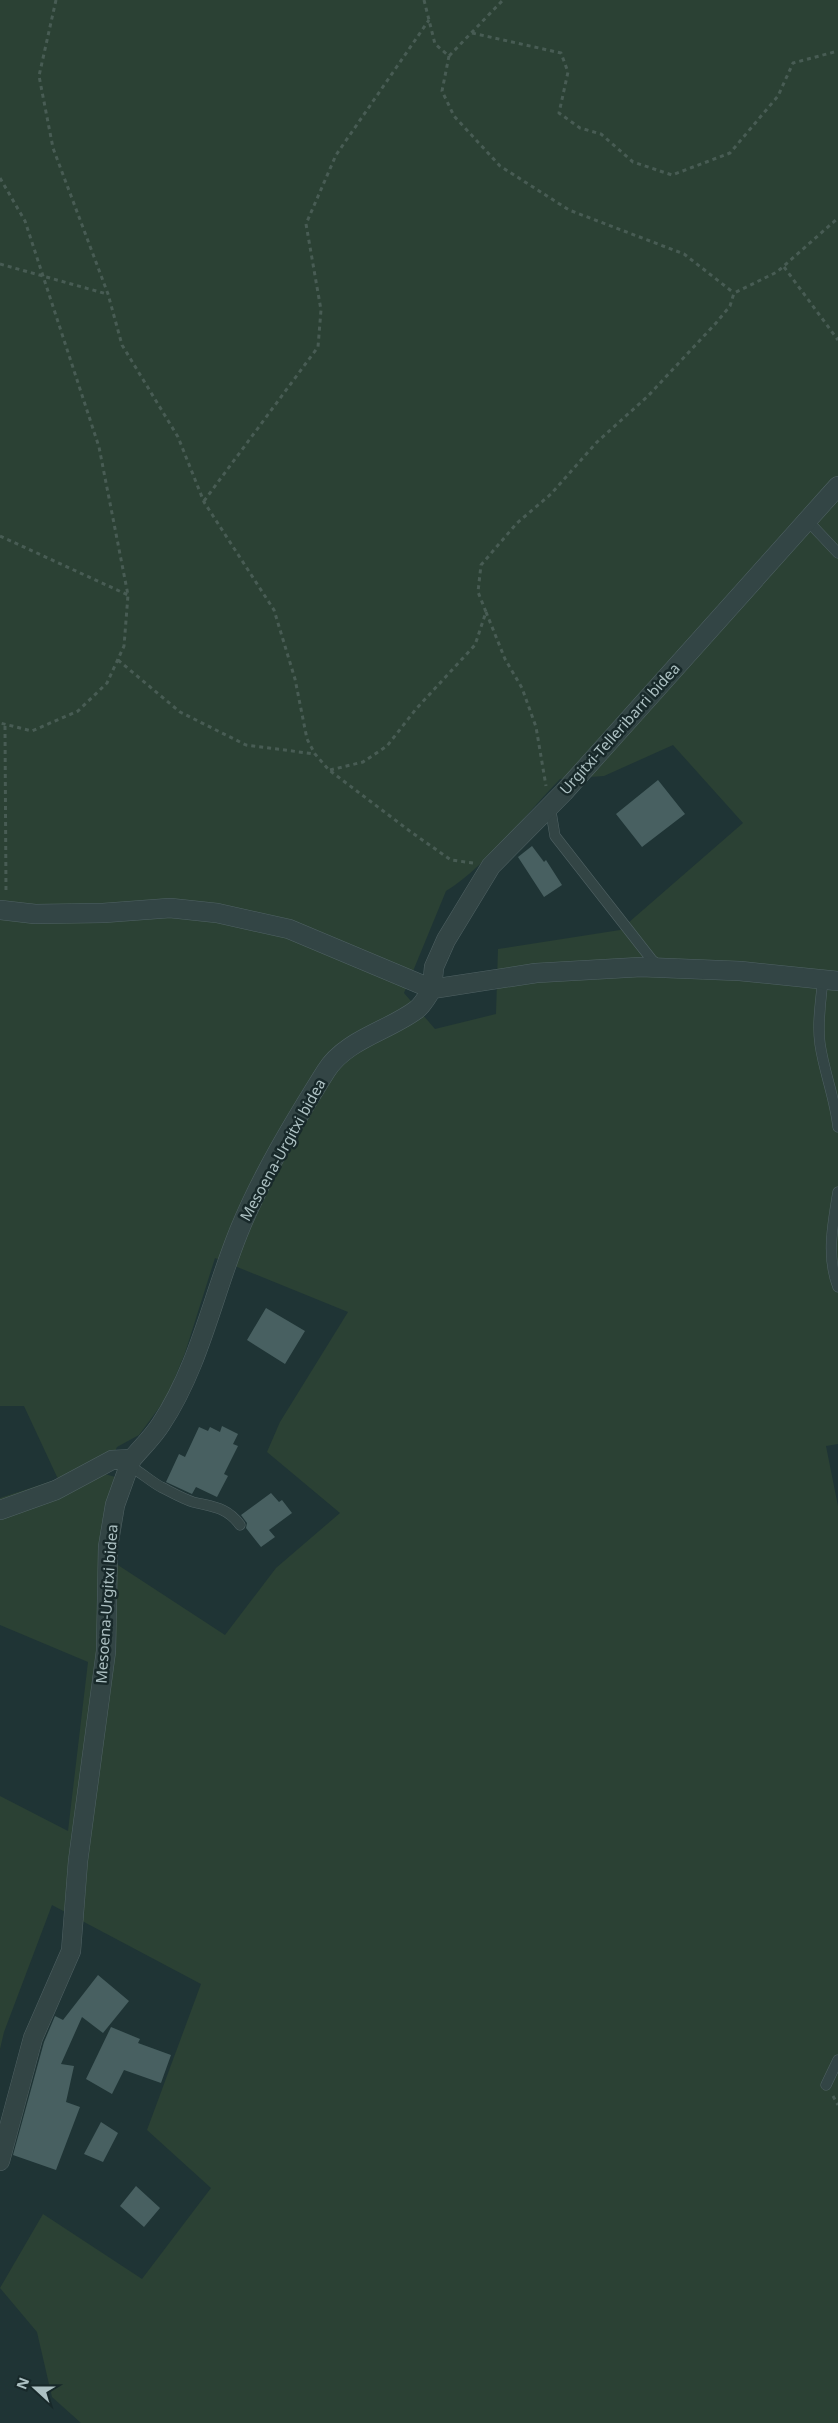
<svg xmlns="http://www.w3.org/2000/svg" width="838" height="2423" viewBox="0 0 838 2423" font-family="'Noto Sans',sans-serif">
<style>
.green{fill:#2b4134;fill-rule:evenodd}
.building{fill:#486061}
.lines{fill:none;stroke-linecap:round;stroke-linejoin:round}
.service-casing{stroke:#506264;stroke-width:11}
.minor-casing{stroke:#506264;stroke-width:20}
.path{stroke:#485c54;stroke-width:3;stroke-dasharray:4 4;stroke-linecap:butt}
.service{stroke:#334545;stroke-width:10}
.minor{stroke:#334545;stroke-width:19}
.labels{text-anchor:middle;stroke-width:5;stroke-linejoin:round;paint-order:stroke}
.street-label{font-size:15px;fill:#adc1c3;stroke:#18292a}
</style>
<rect width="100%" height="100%" fill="#1f3435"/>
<path class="green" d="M 0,0 L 838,0 L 838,1444 L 826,1446 L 838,1506 L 838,2423 L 81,2423 L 52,2397 L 37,2332 L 0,2288 L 43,2214 L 142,2279 L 211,2188 L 147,2130 L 201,1984 L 52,1905 L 4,2032 L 0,2049 L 0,1796 L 68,1831 L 88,1662 L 0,1625 L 0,1498 L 58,1479 L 24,1406 L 0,1406 ZM 673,745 L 743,823 L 620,930 L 498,949 L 496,1014 L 435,1029 L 404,993 L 446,891 C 484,868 528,812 560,779 L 604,776 ZM 215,1258 L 348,1312 L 280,1422 L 267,1452 L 340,1513 L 276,1568 L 225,1635 L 98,1552 L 103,1522 L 115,1477 L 105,1474 L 117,1447 L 139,1435 L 167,1397 L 185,1353 Z"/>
<path class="building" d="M 658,780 L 685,814 L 642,847 L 616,814 Z
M 532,846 L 544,862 L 546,860 L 562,885 L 544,897 L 518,857 Z
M 266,1308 L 305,1331 L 285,1364 L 247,1340 Z
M 222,1426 L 238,1434 L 233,1444 L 238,1446 L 224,1474 L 228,1476 L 217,1497 L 196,1487 L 192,1494 L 166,1482 L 179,1454 L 185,1457 L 199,1427 L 208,1431 L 210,1427 L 220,1432 Z
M 271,1493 L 279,1502 L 282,1500 L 292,1513 L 269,1530 L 275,1537 L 261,1547 L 246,1528 L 247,1523 L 241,1515 Z
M 98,1975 L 129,2001 L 103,2033 L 82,2017 L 61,2064 L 74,2066 L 66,2102 L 80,2107 L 56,2170 L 13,2155 L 44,2042 L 55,2016 L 63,2020 Z
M 111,2027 L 140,2039 L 138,2043 L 171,2055 L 161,2083 L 124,2070 L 112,2094 L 86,2079 Z
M 101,2122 L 118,2133 L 103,2162 L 84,2154 Z
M 136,2186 L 160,2208 L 144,2227 L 120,2206 Z"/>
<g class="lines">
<defs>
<path id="service" d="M 806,519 L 838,553
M 550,806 L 555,836 L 652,960 L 659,966
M 823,978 C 821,1000 817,1023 820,1044 C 824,1072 835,1098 838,1127
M 838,1192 C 833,1223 826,1256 838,1287
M 129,1466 C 141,1472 150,1481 161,1487 C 171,1492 183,1499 193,1502 C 213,1507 227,1507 240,1525
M 826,2085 L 838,2060"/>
<path id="minor" d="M 0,910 L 35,914 L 103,913 L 170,908 L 217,913 L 289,929 L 432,989 L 536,973 L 641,967 L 740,971 L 838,981
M 432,989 L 434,967 L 446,940 L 491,866 L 564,792 L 838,486
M 0,1510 L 56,1490 L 112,1460 L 132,1459
M 0,2161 L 33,2038 L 71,1951 L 78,1861 L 106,1651 L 108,1547 L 115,1505 L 129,1466 L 132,1459 C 141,1448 153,1437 161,1424 C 199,1367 213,1295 239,1231 C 262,1175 294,1122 326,1071 C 345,1040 388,1031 416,1010 C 423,1005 428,995 432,989"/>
</defs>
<use href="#service" class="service-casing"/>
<use href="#minor" class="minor-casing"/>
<path class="path" d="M 56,0 L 39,76 L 53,148 L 108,294 L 122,345 L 178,437 L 204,502 L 274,610 L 295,679 L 307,739 L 315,754 L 329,770 L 411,832 L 451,860 L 473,863
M 424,0 L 435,44 L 449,56 L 503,0
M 472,33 L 561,53 L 568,72 L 559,113 L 580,128 L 601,134 L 633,162 L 672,175 L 730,153 L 778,96 L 793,63 L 838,51
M 449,56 L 442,91 L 454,116 L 500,166 L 569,210 L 684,254 L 734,293
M 0,178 L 25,221 L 99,447 L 128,595 L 124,646 L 107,683 L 78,711 L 32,731 L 0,723
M 0,264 L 107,294
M 784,267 L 838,340
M 204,501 L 318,347 L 321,310 L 306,224 L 336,155 L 429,20
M 0,536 L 128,595
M 486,612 L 505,659 L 522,688 L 536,727 L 546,786
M 118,660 L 180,712 L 246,745 L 315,754
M 5,726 L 6,893
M 330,770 L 363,762 L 387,746 L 416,709 L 475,645 L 486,612 L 478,592 L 481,565 L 517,523 L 551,494 L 597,442 L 648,396 L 716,323 L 730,306 L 734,293 L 777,272 L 838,218
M 833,2096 L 838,2105"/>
<use href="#service" class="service"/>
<use href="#minor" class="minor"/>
</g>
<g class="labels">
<g class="street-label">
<text transform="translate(620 729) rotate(-48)" y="5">Urgitxi-Telleribarri bidea</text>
<text transform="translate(283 1150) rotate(-61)" y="5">Mesoena-Urgitxi bidea</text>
<text transform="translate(107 1604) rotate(-86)" y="5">Mesoena-Urgitxi bidea</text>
</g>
</g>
<g transform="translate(35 2388) rotate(291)" stroke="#18292a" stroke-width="4" paint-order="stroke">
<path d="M0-4L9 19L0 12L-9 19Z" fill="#adc1c3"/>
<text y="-8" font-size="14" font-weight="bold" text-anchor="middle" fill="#adc1c3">N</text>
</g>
</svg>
